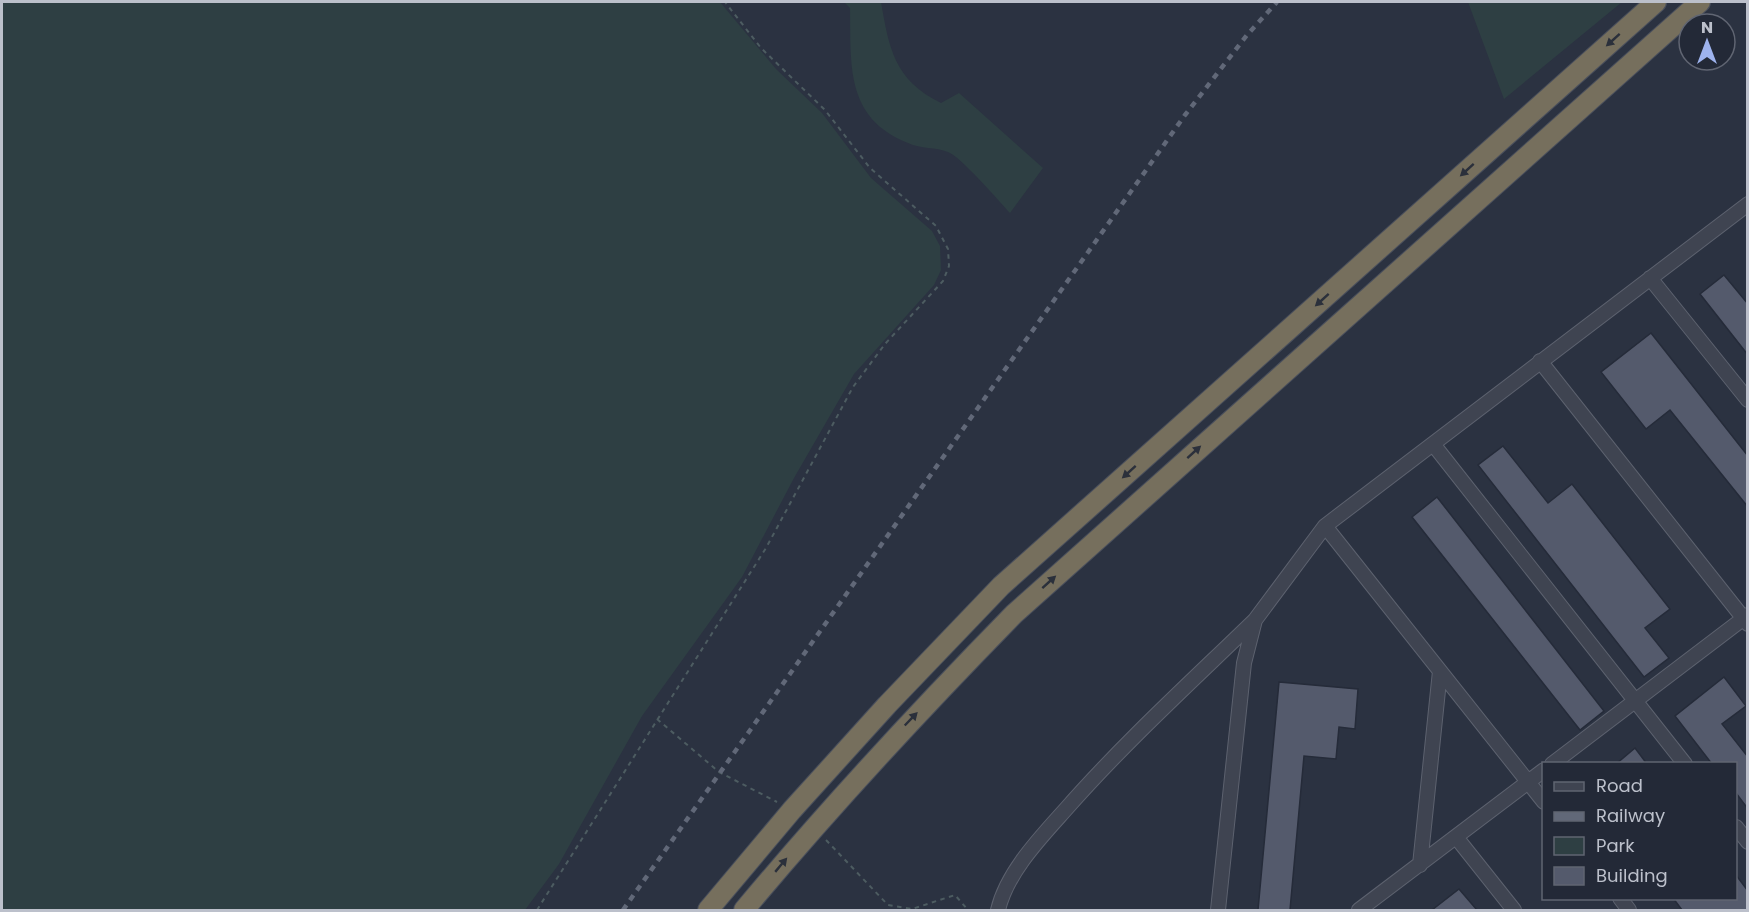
<svg xmlns="http://www.w3.org/2000/svg" width="1749" height="912" viewBox="0 0 1749 912" font-family="Poppins,sans-serif">
<style>
.green{fill:#2e3f43}
.building{fill:#545a6c;stroke:#252b39;stroke-width:1.5}
.lines{fill:none;stroke-linecap:round;stroke-linejoin:round}
.minor-casing{stroke:#5d626f;stroke-width:16}
.highway-casing{stroke:#494f5c;stroke-width:22}
.path{stroke:#4d5c61;stroke-width:2;stroke-dasharray:4.5 4.5;stroke-linecap:butt}
.minor{stroke:#3f4451;stroke-width:14}
.highway{stroke:#766f5d;stroke-width:20}
.rail{stroke:#616878;stroke-width:4.5;stroke-dasharray:6 6;stroke-linecap:butt}
.oneway{fill:#2b303b}
</style>
<rect width="100%" height="100%" fill="#2b3241"/>
<path class="green" d="M 2,2 L 720,2 L 776,69 L 822,113 L 871,178 L 932,231 L 940,246 L 941,270 L 934,285 L 854,374 L 794,478 L 742,577 L 642,716 L 559,864 L 525,910 L 2,910 Z
M 844,2 L 881,2 C 889,48 894,80 941,103 L 959,93 L 1043,168 L 1010,213 C 999,201 960,156 948,152 C 936,147 921,149 908,143 C 845,118 851,65 850,8 Z
M 1468,2 L 1622,2 L 1504,99 Z"/>
<path class="building" d="M 1724,275 L 1748,304 L 1748,355 L 1700,294 Z
M 1651,333 L 1748,456 L 1748,507 L 1670,410 L 1646,429 L 1601,372 Z
M 1503,446 L 1548,503 L 1572,484 L 1670,609 L 1645,628 L 1669,658 L 1644,677 L 1478,465 Z
M 1437,497 L 1604,711 L 1580,730 L 1412,517 Z
M 1724,677 L 1746,706 L 1722,724 L 1748,757 L 1748,809 L 1736,793 L 1736,764 L 1712,764 L 1675,716 Z
M 1279,682 L 1358,689 L 1355,729 L 1339,727 L 1336,759 L 1304,756 L 1290,910 L 1258,910 Z
M 1635,748 L 1647,764 L 1616,764 Z
M 1736,875 L 1748,891 L 1748,910 L 1682,910 L 1673,898 L 1736,898 Z
M 1459,889 L 1477,910 L 1432,910 Z"/>
<g class="lines">
<defs>
<path id="minor" d="M 1650,278 L 1748,400
M 1540,361 L 1748,624
M 1433,444 L 1685,764
M 1325,526 L 1544,802
M 1552,764 L 1748,615
M 1736,827 L 1748,842
M 1456,837 L 1514,910
M 1420,865 L 1440,671
M 1620,898 L 1629,910
M 998,910 C 1007,872 1040,838 1066,809 C 1125,742 1191,682 1255,620
M 1218,910 L 1244,663 L 1255,620 L 1325,526 L 1748,204
M 1359,910 L 1544,770"/>
<path id="highway" d="M 708,910 L 792,810 L 887,705 L 1001,586 L 1656,2
M 744,910 C 830,807 920,710 1014,614 L 1700,2"/>
</defs>
<use href="#minor" class="minor-casing"/>
<use href="#highway" class="highway-casing"/>
<path class="path" d="M 657,719 L 719,772 L 777,802
M 826,840 L 888,905 L 912,909 L 955,895 L 968,910
M 537,910 L 766,548 L 853,387 L 885,344 L 943,281 L 949,266 L 948,249 L 936,226 L 870,168 L 825,110 L 761,48 L 725,2"/>
<use href="#minor" class="minor"/>
<use href="#highway" class="highway"/>
<path class="rail" d="M 623,910 L 1185,115 L 1247,35 L 1277,2"/>
</g>
<defs><path id="oneway-solid" d="M-6-.8H1V-3.2L6.5 0L1 3.2V.8H-6Z" transform="scale(1.5)"/></defs>
<g class="oneway">
<use href="#oneway-solid" transform="translate(1613 40) rotate(138)"/>
<use href="#oneway-solid" transform="translate(1467 170) rotate(138)"/>
<use href="#oneway-solid" transform="translate(1322 300) rotate(138)"/>
<use href="#oneway-solid" transform="translate(1194 452) rotate(-42)"/>
<use href="#oneway-solid" transform="translate(1129 472) rotate(138)"/>
<use href="#oneway-solid" transform="translate(1049 582) rotate(-42)"/>
<use href="#oneway-solid" transform="translate(911 719) rotate(-46)"/>
<use href="#oneway-solid" transform="translate(781 865) rotate(-50)"/>
</g>
<rect width="1749" height="912" fill="none" stroke="#bcc0cb" stroke-width="6"/>
<rect x="1542" y="762" width="195" height="138" fill="#232937" stroke="#606572" stroke-width="1.5"/>
<rect x="1554" y="782" width="30" height="9" fill="#3f4451" stroke="#606572" stroke-width="1.5"/>
<text x="1596" y="792" font-size="18" fill="#bcc0cb">Road</text>
<rect x="1554" y="812" width="30" height="9" fill="#616878" stroke="#606572" stroke-width="1.5"/>
<text x="1596" y="822" font-size="18" fill="#bcc0cb">Railway</text>
<rect x="1554" y="837" width="30" height="18" fill="#2e3f43" stroke="#606572" stroke-width="1.5"/>
<text x="1596" y="852" font-size="18" fill="#bcc0cb">Park</text>
<rect x="1554" y="867" width="30" height="18" fill="#545a6c" stroke="#606572" stroke-width="1.5"/>
<text x="1596" y="882" font-size="18" fill="#bcc0cb">Building</text>
<g transform="translate(1707 42)"><circle r="28" fill="#232937" stroke="#606572" stroke-width="1.5"/>
<path d="M0-4.5L10 22L0 15L-10 22Z" fill="#9eb3ee"/>
<text y="-9" font-size="16" font-weight="bold" text-anchor="middle" fill="#bcc0cb">N</text>
</g>
</svg>
